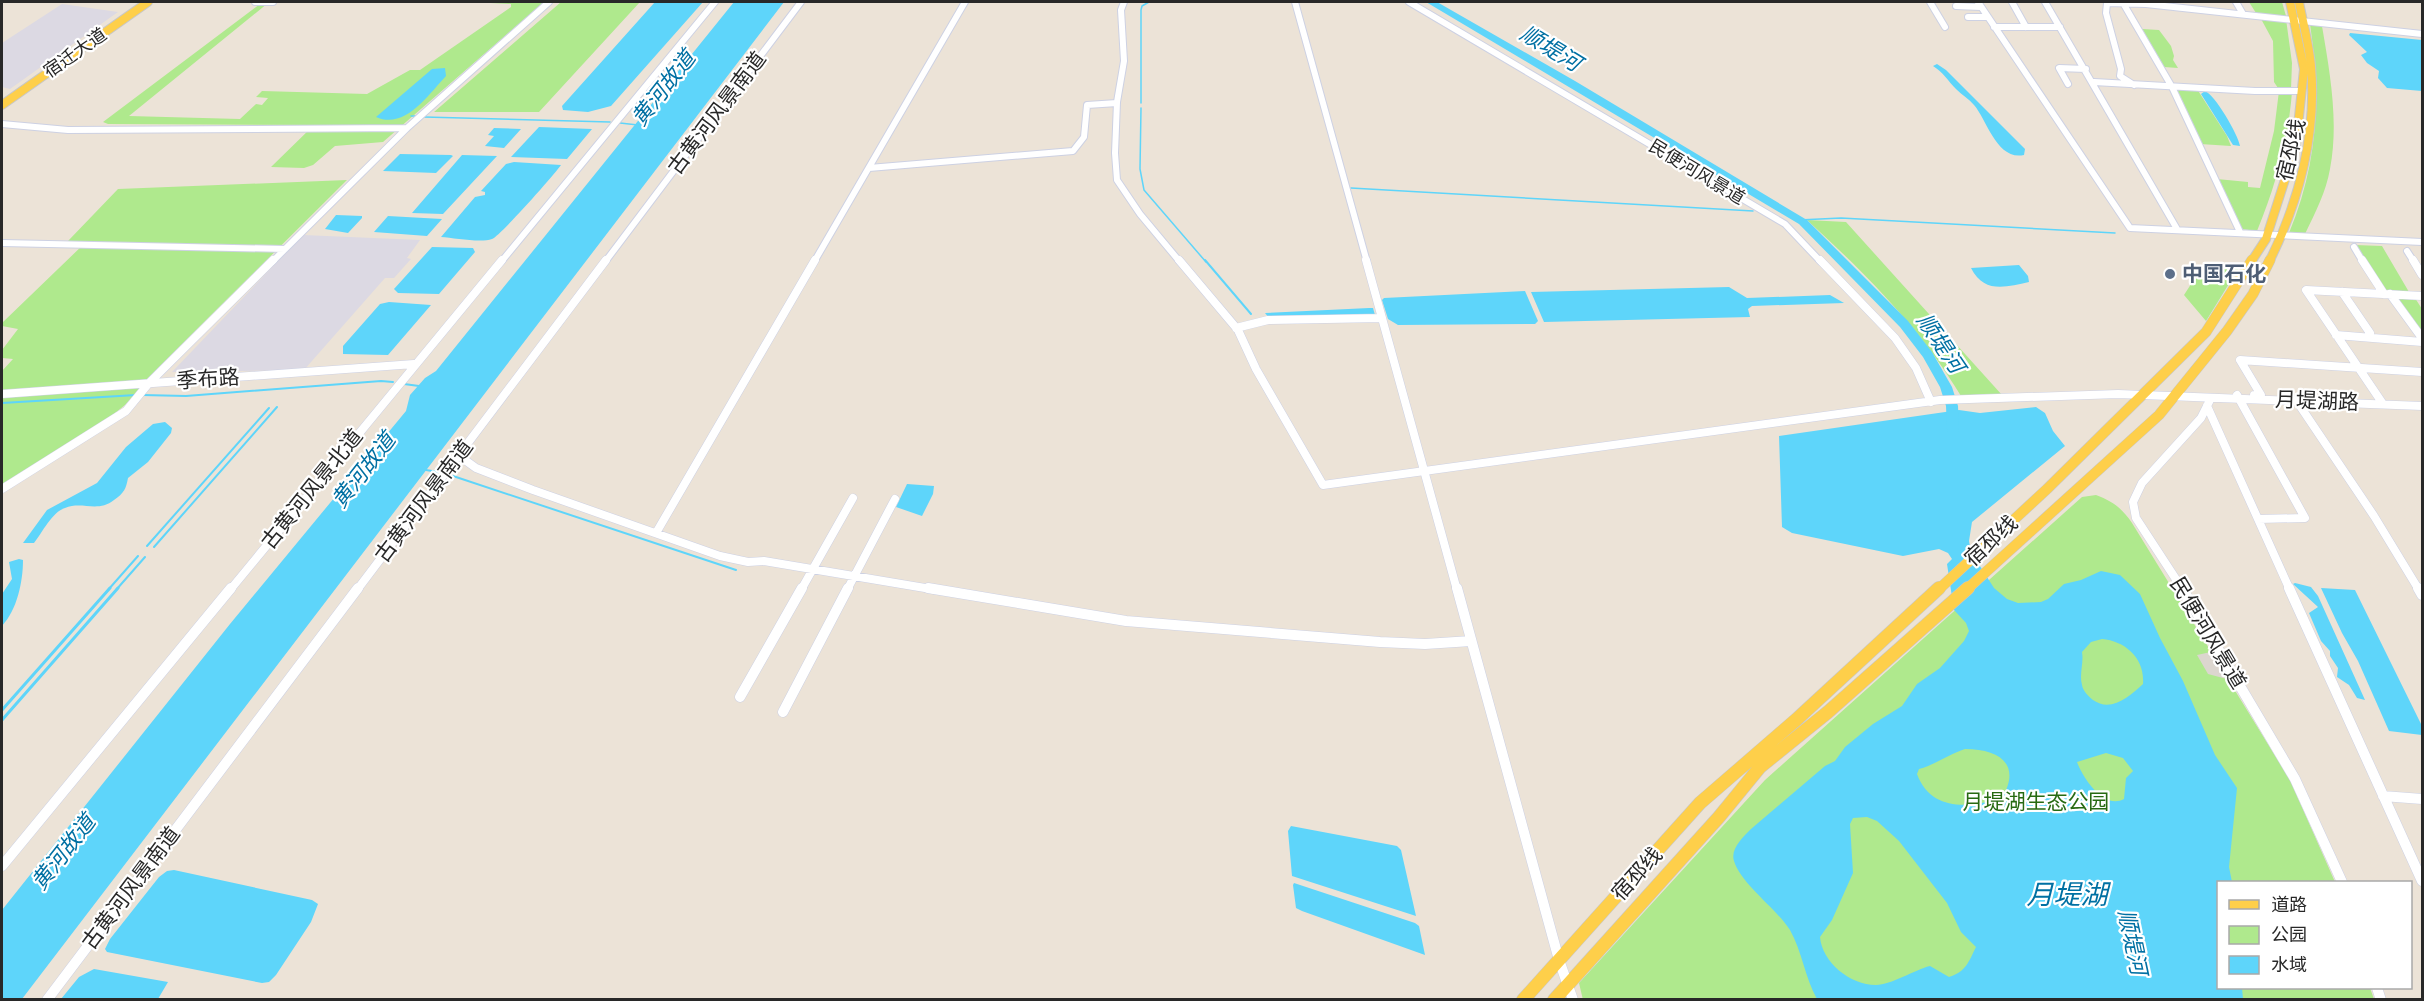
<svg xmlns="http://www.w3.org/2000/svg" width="2424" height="1001" viewBox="0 0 2424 1001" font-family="Commissioner,'Noto Sans SC',sans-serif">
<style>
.industrial{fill:#dcd9e3}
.green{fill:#afe98d}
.plaza{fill:#dcd6cf}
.water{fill:#5ed5fa;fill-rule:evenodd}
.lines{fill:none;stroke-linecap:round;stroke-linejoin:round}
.stream-far2{stroke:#5ed5fa;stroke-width:1.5}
.stream-far1{stroke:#5ed5fa;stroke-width:2}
.stream{stroke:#5ed5fa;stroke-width:3}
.river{fill:#5ed5fa;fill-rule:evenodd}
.minor-far2-casing{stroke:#cdd1e3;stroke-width:8}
.minor-far1-casing{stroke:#cdd1e3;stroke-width:9}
.minor-casing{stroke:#cdd1e3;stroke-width:11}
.major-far2-casing{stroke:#c7c7c7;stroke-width:10}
.major-far1-casing{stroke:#c7c7c7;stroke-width:11}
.major-casing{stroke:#c7c7c7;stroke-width:14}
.minor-far2{stroke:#fff;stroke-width:6}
.minor-far1{stroke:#fff;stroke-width:8}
.minor{stroke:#fff;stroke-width:10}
.major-far2{stroke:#fecf4a;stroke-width:8}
.major-far1{stroke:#fecf4a;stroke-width:10}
.major{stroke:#fecf4a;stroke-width:13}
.service-dot{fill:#5c6f8a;stroke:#fff;stroke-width:2}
.labels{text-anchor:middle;stroke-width:4.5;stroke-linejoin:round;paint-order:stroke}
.far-street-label{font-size:18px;fill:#282828;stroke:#fff}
.street-label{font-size:21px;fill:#282828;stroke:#fff}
.service-label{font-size:21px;font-weight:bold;fill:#4e5e75;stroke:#fff;text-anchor:start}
.park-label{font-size:21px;fill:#276a12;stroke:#fff}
.water-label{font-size:22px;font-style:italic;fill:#0070a3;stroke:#fff}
.near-water-label{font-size:27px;font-style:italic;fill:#0070a3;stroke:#fff}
</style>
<rect width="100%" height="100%" fill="#ece3d7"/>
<path class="industrial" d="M 62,4 L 118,12 L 10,89 L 2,87 L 2,43 Z
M 303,235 L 420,240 L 407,258 L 411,259 L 394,278 L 385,278 L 304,370 L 172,372 Z"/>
<path class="green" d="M 471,2 L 544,2 L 383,142 L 335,146 L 313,165 L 304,168 L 271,167 L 314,125 L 108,124 L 103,122 L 260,4 L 268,3 L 129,116 L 240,119 L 256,104 L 262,105 L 268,98 L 256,97 L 262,91 L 367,94 L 410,70 L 420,70 L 511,7 L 511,4 Z
M 561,2 L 640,2 L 539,112 L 434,112 Z
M 2249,2 L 2282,2 L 2286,16 L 2256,13 Z
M 2260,17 L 2286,19 L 2292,63 L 2291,89 L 2278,88 L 2274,82 L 2273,41 Z
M 2310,24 L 2322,26 C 2330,73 2339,122 2330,169 C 2326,192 2315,213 2305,234 L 2289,233 C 2318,163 2321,98 2310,24 Z
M 2142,29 L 2159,30 L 2171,46 L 2174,56 L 2173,60 L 2178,68 L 2164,67 Z
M 2175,88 L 2197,89 L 2227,136 L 2231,146 L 2200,144 Z
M 2279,91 L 2292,92 C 2288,141 2276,185 2257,231 L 2241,229 L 2217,179 L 2248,182 L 2248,187 L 2260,188 L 2274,131 Z
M 347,180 L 158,368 L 125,405 L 104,422 L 2,484 L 2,371 L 13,359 L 2,358 L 2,350 L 18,329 L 2,326 L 2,323 L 86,242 L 68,241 L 118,189 Z
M 1807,220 L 1846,222 L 2002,395 L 1961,396 C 1920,328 1866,274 1807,220 Z
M 2355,245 L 2382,246 L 2409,292 L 2386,291 Z
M 2240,266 L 2206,321 L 2184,295 L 2202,267 Z
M 2396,296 L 2415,298 L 2422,309 L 2422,335 Z
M 2096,495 C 2112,501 2122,508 2132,523 L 2290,780 L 2335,882 L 2218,882 L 2218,988 L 2370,988 L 2374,999 L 1583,1000 L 1579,983 L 1765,780 L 2082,497 Z"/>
<path class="plaza" d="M 2220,650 L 2238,682 L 2208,674 L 2197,655 Z"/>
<path class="water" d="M 655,2 L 703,2 L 611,106 L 588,112 L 563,110 L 562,106 Z
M 734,2 L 784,2 L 22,999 L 2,999 L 2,910 L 230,624 L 406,411 L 410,395 L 425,378 L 436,371 Z
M 2350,33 L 2422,40 L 2422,91 L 2387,88 L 2378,78 L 2379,71 L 2367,63 L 2361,55 L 2367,52 L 2349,35 Z
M 1937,64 L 1946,70 L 2025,149 L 2024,155 C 1997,161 1987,120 1974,105 C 1969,99 1962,95 1956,89 C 1948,81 1943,72 1933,66 Z
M 445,68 L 446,76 C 428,95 405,130 376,117 L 432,69 Z
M 2205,91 C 2215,95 2238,134 2240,146 L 2233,145 L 2201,94 Z
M 539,127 L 592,129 L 567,159 L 511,157 Z
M 494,128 L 521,129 L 504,148 L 485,146 L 494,136 L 488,135 Z
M 400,154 L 451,155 L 453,156 L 436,173 L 383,171 Z
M 462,155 L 497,156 L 443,214 L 412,213 Z
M 514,162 L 561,165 C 555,174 500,236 492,239 C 481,243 454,238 441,237 L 475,197 L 485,195 L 485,192 L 481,191 L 506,164 Z
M 336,215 L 362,216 L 362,218 L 348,233 L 325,229 Z
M 388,216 L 442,219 L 427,236 L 374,232 Z
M 432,247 L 473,248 L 475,252 L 439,294 L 398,293 L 394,289 Z
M 2019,265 L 2028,276 L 2029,282 C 2006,287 1984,294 1971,268 Z
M 1729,287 L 1747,298 L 1830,295 L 1844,303 L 1752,306 L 1748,309 L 1750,317 L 1544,322 L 1531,292 Z
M 1525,291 L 1538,321 L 1535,324 L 1398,325 L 1388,319 L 1382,300 L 1384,298 Z
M 389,302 L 431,305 L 388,355 L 343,354 L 343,346 L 380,304 Z
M 1369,308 L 1373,308 L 1375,315 L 1269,318 L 1265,313 Z
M 2036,407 L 2045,413 L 2053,431 L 2065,446 L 1972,522 L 1969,541 L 1971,552 L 1994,588 L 2007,599 L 2018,603 L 2041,602 L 2048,599 L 2064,584 L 2081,580 L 2101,571 L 2120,575 L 2140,594 L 2160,638 L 2183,681 L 2215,755 L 2237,788 L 2229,867 L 2232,882 L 2218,882 L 2218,988 L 2242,988 L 2243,999 L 1817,999 C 1805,978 1802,951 1790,930 C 1777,909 1741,884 1734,861 C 1730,849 1743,837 1751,829 L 1825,766 L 1835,761 L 1845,747 L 1873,724 L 1902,706 L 1917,684 L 1940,668 L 1964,641 L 1969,631 L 1966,623 L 1954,610 L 1947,564 L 1952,559 L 1948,553 L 1939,549 L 1903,556 L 1792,533 L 1782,527 L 1779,436 L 1959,410 L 1980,413 ZM 2102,639 C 2125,641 2145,658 2143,684 C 2130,696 2111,713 2093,700 C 2088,696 2083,691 2082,685 C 2079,674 2084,663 2082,652 L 2091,642 ZM 1965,749 C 1999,749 2022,764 2002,798 C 1970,808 1931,812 1917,774 L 1919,769 C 1935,765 1949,754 1965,749 ZM 2106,753 L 2123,758 L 2133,771 L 2126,778 L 2124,799 C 2104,810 2083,778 2077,762 ZM 1867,817 L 1877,821 L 1899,841 L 1947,903 L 1961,932 L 1976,947 C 1969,961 1966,972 1949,977 L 1930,966 C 1914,970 1891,985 1876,985 C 1850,985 1822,962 1820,937 L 1832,920 L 1853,873 L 1850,824 L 1853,818 Z
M 165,422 L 172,428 L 171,433 L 148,462 L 128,478 C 126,489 124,493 114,500 C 98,513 82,501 65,508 C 52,512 42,533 34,543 L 23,543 L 47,510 L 97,483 L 126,447 L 153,424 Z
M 907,484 L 934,486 L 933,494 L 922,516 L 896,507 Z
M 19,559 L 23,560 C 23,582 17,610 2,626 L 2,594 L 12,579 L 9,562 Z
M 2295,583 L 2311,587 L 2318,596 L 2365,700 L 2357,698 L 2349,685 L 2337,677 L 2338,668 L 2330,656 L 2330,651 L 2321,641 L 2309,613 L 2318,607 L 2293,584 Z
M 2321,588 L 2355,590 L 2422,726 L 2422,735 L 2389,731 L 2358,661 L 2342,633 Z
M 1291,826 L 1397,846 L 1401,850 L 1416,916 L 1292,876 L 1288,831 Z
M 174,870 L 312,900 L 318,904 L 311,922 L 276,975 L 269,982 L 262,983 L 107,952 L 105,949 L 110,939 L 159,877 L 167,871 Z
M 1294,883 L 1415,923 L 1419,926 L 1425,955 L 1302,911 L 1296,908 L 1293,885 Z
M 94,969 L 168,982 L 158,999 L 61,999 L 79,977 Z"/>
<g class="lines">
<path class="stream-far2" d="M 1141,103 L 1141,10 L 1142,6 L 1149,2
M 1141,108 L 1140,169 L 1144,190 L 1206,262
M 411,116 L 415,116
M 424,117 L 610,122
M 620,123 L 638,125
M 1351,188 L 1753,211
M 1799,220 L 1841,218 L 2115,233"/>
<path class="stream-far1" d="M 1205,260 L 1251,314
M 404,384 L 419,386
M 142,395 L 186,396 L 381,381 L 393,382
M 2,403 L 136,395
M 426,470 L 438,472
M 450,475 L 736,570
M 147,546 L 269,408
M 154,547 L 277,407
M 108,590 L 138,556
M 116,590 L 145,557"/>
<path class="stream" d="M 2,710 L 110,588
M 2,720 L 118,588"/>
<path class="river" d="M 1426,2 L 1437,2 L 1575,81 L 1807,220 L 1908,321 L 1932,352 L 1952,387 L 1958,406 L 1959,429 L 1958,432 L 1948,432 L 1947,429 L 1946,406 L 1940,387 L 1923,357 L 1900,327 L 1799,224 Z"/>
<defs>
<path id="minor-far2" d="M 255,2 L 273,2
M 1124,2 L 1121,10 L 1124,61 L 1117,102 L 1115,153 L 1117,180 L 1140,214 L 1180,262
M 1295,2 L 1367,262
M 1409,2 L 1785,224 L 1821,262
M 1930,2 L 1945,27
M 1978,2 L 2130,228 L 2422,242
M 2012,2 L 2026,27
M 2045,2 L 2177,229
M 2236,2 L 2243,14
M 2123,3 L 2172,87 L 2240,232
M 1956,6 L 1981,7
M 1968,17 L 1987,17
M 1994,27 L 2060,27
M 2094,82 L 2255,91 L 2302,91
M 2068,84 L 2059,68 L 2086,69
M 2134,85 L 2120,76 L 2121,69 L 2106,13 L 2107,3 L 2146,4 L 2422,34
M 2,124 L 68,130 L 407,128
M 869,168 L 1073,151 L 1084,137 L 1087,105 L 1117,103
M 2,243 L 285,249
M 2354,247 L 2363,262
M 2407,251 L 2414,262
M 272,262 L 407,128 L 549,2
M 501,262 L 715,2
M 605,262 L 801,2
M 814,262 L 965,2"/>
<path id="minor-far1" d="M 1179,260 L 1238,330 L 1256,369 L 1323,485 L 1940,400 L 2118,394 L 2422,406
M 1366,260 L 1457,590
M 1820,260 L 1895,338 L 1916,368 L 1931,402
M 2362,260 L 2384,294
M 2413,260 L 2422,275
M 2342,292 L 2370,333
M 2390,294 L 2422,338
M 1236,328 L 1268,320 L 1382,318
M 2336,335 L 2422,342
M 2,394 L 414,364
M 2237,395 L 2305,518 L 2258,519
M 2254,395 L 2261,395 L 2240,360 L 2422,372
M 2296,400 L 2374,516 L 2419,590
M 2383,404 L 2306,290 L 2422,296
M 2207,406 L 2290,590
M 458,455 L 476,468 L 533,490 L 720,556 L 748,562 L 764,561 L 937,590
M 2,489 L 126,411 L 149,383 L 273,260
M 656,533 L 815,260
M 230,590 L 502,260
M 357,590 L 606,260
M 801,590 L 853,498
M 847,590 L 895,499
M 2183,590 L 2136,518 L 2133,502 L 2142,483 L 2201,418 L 2211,398"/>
<path id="minor" d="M 928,588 L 1126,621 L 1380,642 L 1425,644 L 1471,641
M 1457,588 L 1559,960 L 1573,1000
M 2182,588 L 2295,779 L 2342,882
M 2289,588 L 2422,881
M 2418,588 L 2422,595
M 740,697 L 802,588
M 783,712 L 848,588
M 2383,796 L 2422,799
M 2,866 L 231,588
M 2377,988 L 2381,1000
M 47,1000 L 358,588"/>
<path id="major-far2" d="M 2,105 L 148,2
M 2251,262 L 2266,239 L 2296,145 L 2304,69 L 2290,2
M 2269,262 C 2299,202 2317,133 2311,66 C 2309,44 2303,23 2299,2"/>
<path id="major-far1" d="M 1938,590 L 2047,489 L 2206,332 L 2252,260
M 1966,590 L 2159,415 L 2227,331 L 2253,294 L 2270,260"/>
<path id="major" d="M 1523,1000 L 1700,803 L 1797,719 L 1939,588
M 1554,1000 L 1719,817 L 1760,767 L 1828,712 L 1968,588"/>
</defs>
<use href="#minor-far2" class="minor-far2-casing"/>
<use href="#minor-far1" class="minor-far1-casing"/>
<use href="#minor" class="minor-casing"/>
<use href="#major-far2" class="major-far2-casing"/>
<use href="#major-far1" class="major-far1-casing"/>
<use href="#major" class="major-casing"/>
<use href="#minor-far2" class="minor-far2"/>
<use href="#minor-far1" class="minor-far1"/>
<use href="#minor" class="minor"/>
<use href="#major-far2" class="major-far2"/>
<use href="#major-far1" class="major-far1"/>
<use href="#major" class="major"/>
</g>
<circle class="service-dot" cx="2170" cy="274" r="6"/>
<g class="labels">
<g class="far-street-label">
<text transform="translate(75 53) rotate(-35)" y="6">宿迁大道</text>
<text transform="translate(1697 172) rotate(31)" y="6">民便河风景道</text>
</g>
<g class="street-label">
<text transform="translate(717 113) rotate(-53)" y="7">古黄河风景南道</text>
<text transform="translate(2291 150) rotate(-77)" y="7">宿邳线</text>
<text transform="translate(208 379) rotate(-4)" y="7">季布路</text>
<text transform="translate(2317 401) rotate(2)" y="7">月堤湖路</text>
<text transform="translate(312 489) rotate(-51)" y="7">古黄河风景北道</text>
<text transform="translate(424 501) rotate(-53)" y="7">古黄河风景南道</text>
<text transform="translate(1991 541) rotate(-43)" y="7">宿邳线</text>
<text transform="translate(2208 633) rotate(59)" y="7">民便河风景道</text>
<text transform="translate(1637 874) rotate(-48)" y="7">宿邳线</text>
<text transform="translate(131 888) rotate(-53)" y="7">古黄河风景南道</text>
</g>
<g class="service-label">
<text x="2182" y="281">中国石化</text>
</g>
<g class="park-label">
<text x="2036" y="809">月堤湖生态公园</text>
</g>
<g class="water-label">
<text transform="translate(1551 48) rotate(31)" y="8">顺堤河</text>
<text transform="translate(663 88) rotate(-52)" y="8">黄河故道</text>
<text transform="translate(1941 343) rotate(56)" y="8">顺堤河</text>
<text transform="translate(363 470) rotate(-52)" y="8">黄河故道</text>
<text transform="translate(63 852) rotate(-52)" y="8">黄河故道</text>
<text transform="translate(2133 942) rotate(78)" y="8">顺堤河</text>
</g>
<g class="near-water-label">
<text x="2067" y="904">月堤湖</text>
</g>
</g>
<rect width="2424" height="1001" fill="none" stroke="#282828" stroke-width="6"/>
<rect x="2217" y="881" width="195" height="108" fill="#ffffff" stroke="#a9a9a9" stroke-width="1.5"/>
<rect x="2229" y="900" width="30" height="9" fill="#fecf4a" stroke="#a9a9a9" stroke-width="1.5"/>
<text x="2271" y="911" font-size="18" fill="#282828">道路</text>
<rect x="2229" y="926" width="30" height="18" fill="#afe98d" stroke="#a9a9a9" stroke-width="1.5"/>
<text x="2271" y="941" font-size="18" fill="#282828">公园</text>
<rect x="2229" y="956" width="30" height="18" fill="#5ed5fa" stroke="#a9a9a9" stroke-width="1.5"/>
<text x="2271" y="971" font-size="18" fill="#282828">水域</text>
</svg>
